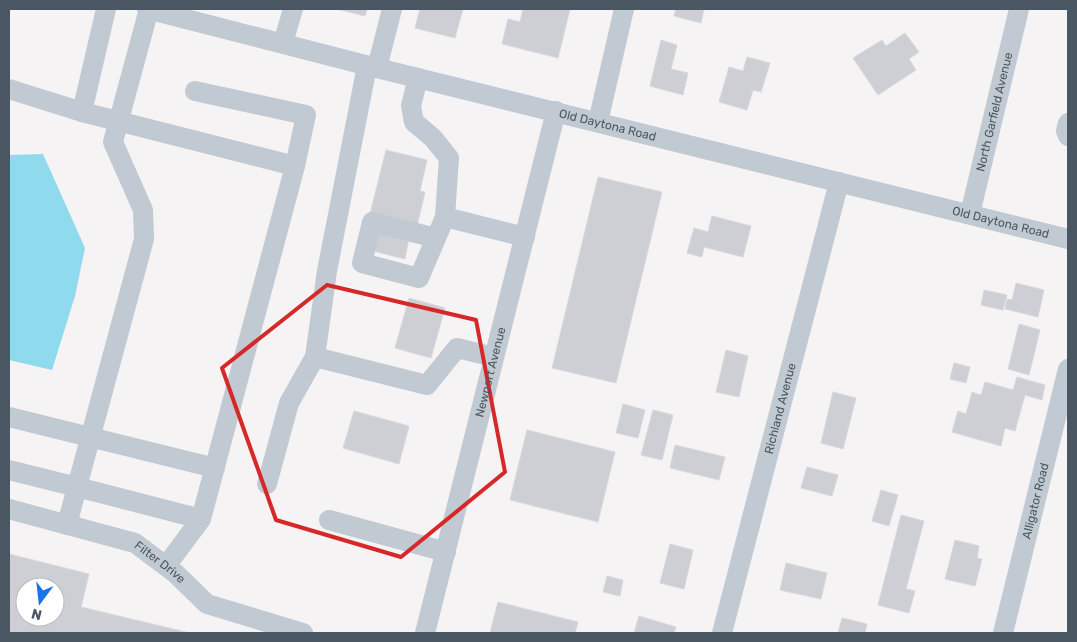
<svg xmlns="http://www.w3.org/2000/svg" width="1077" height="642" viewBox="0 0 1077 642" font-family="Rubik,sans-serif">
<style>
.water{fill:#90daee}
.building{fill:#cdcfd5;stroke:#d7d9de;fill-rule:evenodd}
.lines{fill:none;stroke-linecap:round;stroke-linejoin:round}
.minor{stroke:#c1cad2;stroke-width:20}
.marked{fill:none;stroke:#d62828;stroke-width:4;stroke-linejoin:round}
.labels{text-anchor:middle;stroke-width:4.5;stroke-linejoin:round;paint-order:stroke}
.street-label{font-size:12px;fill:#4a5661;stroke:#fff}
</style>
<rect width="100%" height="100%" fill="#f5f3f3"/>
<path class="water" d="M 43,154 L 85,248 L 75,296 L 52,370 L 9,360 L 9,155 Z"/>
<path class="building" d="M 337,9 L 367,9 L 365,16 Z
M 420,9 L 463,9 L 455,38 L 415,28 Z
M 523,9 L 570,9 L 558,58 L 502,44 L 508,19 L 520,22 Z
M 676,9 L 704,9 L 701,23 L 674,16 Z
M 905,33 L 919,52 L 909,59 L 916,70 L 878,95 L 853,58 L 882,40 L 886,46 Z
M 661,40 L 677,45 L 671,69 L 688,73 L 683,95 L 650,86 Z
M 747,57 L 770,63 L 761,92 L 753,90 L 747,110 L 719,102 L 729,67 L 743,71 Z
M 386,150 L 427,160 L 420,191 L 425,192 L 417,226 L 370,214 Z
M 598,177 L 662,192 L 616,383 L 552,368 Z
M 712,216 L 751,226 L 743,257 L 704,247 L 702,257 L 687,253 L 694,228 L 708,232 Z
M 374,230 L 409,238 L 405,259 L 369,250 Z
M 1016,283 L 1044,290 L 1038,317 L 1005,309 L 1007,299 L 1012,300 Z
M 984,290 L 1007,295 L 1003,310 L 981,305 Z
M 409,298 L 445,308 L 431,358 L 395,348 Z
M 1019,324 L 1040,330 L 1029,375 L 1008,369 Z
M 726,350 L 748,356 L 739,397 L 716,392 Z
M 954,363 L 970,367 L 966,383 L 950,379 Z
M 1017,377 L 1045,385 L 1042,400 L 1025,395 L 1015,431 L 1005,428 L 1001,446 L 952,432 L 958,411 L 966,414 L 972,392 L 981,395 L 985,382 L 1013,390 Z
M 833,392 L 856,398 L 843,449 L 821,443 Z
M 623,404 L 645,410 L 638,438 L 616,433 Z
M 653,410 L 673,415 L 662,460 L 641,455 Z
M 354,411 L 409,426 L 399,464 L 343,448 Z
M 527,430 L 615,452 L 598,522 L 510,500 Z
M 675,445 L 725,457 L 719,480 L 670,468 Z
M 807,467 L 838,475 L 832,496 L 801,488 Z
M 881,490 L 898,495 L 889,526 L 872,521 Z
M 901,515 L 924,521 L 906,589 L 915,591 L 909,613 L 878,605 Z
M 955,540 L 979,546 L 977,558 L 982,559 L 975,586 L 945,579 Z
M 670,544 L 693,550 L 684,589 L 660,583 Z
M 9,554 L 89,574 L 81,607 L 190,633 L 9,633 ZM 25,587 L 55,587 L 55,617 L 25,617 Z
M 786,563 L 827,573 L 821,599 L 780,590 Z
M 607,576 L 623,580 L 620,596 L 603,592 Z
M 498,602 L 578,622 L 575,633 L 490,633 Z
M 639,616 L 676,627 L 674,633 L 634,633 Z
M 842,618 L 867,624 L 865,633 L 838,633 Z"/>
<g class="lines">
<g class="minor">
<path id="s1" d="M 147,9 L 377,68 L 1068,239"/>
<path d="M 283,43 L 293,9"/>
<path d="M 367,66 L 327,271 L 315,357 L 427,385 L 457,348 L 494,357"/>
<path d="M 377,68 L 392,9"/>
<path d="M 418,78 L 411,106 L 414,122 L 433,138 L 449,158 L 445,217 L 525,237"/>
<path d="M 9,89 L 82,112 L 106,9"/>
<path d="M 195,91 L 306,115 L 295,166"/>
<path d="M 598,122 L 624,9"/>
<path d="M 1068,123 L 1066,131 L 1068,136"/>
<path id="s2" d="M 970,214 L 1019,9"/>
<path d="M 436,238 L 372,222 L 362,263 L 419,278 L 445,217"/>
<path d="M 9,417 L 215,468"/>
<path d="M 9,470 L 77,487 L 144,239 L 143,210 L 113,142 L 149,9"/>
<path d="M 267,484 L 289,403 L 315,357"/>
<path id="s3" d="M 9,509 L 135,543 L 175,573 L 207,604 L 303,633"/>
<path d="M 329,520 L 446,552"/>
<path d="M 67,525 L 77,487 L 201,519 L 295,166 L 82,112"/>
<path d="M 166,566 L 201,519"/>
<path id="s4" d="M 425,633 L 556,111"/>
<path id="s5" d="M 722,633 L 839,182"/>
<path id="s6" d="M 1003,633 L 1068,369"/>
</g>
</g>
<path class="marked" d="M 327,285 L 476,320 L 505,472 L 401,557 L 276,520 L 222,368 Z"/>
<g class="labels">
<g class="street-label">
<text dy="4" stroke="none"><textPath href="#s2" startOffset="105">North Garfield Avenue</textPath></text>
<text dy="4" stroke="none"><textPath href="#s1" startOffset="475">Old Daytona Road</textPath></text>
<text dy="4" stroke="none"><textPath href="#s1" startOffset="880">Old Daytona Road</textPath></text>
<text dy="4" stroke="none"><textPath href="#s4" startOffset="269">Newport Avenue</textPath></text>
<text dy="4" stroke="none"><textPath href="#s5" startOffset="232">Richland Avenue</textPath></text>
<text dy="4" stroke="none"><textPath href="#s6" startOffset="136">Alligator Road</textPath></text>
<text dy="4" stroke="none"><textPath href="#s3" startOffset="162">Filter Drive</textPath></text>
</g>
</g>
<rect width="1077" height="642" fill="none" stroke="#4a5661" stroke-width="20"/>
<g transform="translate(40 602) rotate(195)"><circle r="24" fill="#ffffff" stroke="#b7bbc0"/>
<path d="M0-4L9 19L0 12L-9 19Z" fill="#1a73e8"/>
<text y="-8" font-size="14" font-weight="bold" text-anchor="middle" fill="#4a5661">N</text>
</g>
</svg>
